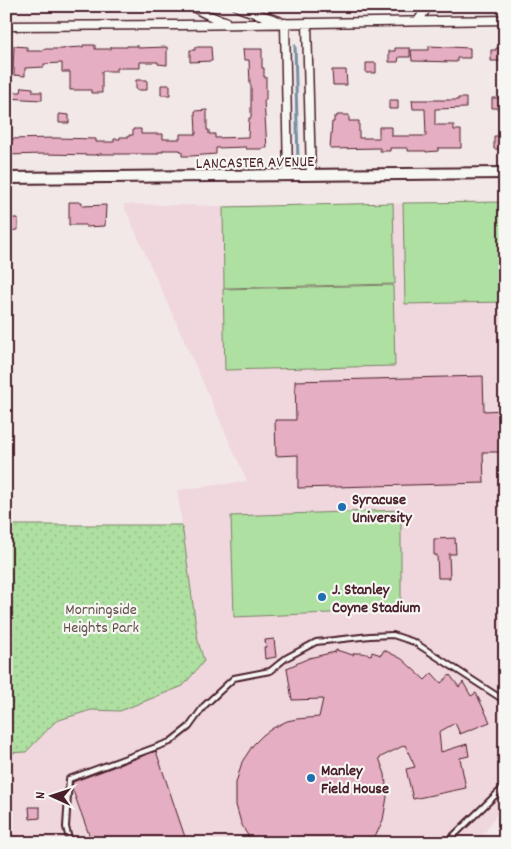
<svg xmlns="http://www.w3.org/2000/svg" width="511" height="849" viewBox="0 0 511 849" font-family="Dekko,sans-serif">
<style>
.built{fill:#efd7dd}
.grass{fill:#aee0a1;stroke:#7c8066}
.park{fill:url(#park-dots);stroke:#7c8066}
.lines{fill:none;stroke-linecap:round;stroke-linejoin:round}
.stream{stroke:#758ea3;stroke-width:3}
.building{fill:#e5aec2;stroke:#4a1f2b}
.service-casing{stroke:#4a1f2b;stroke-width:8}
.minor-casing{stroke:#4a1f2b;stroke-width:11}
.tertiary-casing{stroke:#4a1f2b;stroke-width:14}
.service{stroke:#f6f6f2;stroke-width:4}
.minor{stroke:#f6f6f2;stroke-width:8}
.tertiary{stroke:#f6f6f2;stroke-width:10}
.poi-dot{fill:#1f6fb2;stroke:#f6f6f2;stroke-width:2}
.labels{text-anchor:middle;stroke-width:4.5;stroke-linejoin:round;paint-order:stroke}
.street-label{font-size:16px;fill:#4a1f2b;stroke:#f6f6f2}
.poi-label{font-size:16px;font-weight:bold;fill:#4a1f2b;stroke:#f6f6f2;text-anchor:start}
.park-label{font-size:16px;fill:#634f48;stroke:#f6f6f2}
</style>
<defs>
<pattern id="park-dots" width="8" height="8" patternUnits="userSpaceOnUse" patternTransform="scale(1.25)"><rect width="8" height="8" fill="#aee0a1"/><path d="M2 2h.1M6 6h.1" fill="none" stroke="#97c08b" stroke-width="1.8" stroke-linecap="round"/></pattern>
</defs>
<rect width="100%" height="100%" fill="#f3e8e8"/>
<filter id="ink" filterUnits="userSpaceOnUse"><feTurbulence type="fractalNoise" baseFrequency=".02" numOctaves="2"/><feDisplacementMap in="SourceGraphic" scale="10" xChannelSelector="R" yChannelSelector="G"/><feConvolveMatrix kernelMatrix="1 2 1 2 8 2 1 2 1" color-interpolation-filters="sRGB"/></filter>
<g filter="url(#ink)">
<path class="built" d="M 505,202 L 505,802 L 478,843 L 6,843 L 6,753 L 26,752 L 56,721 L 91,710 L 120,711 L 204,661 L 198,641 L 177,490 L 247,481 L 123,204 L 222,206 Z"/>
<path class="grass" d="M 505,202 L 505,302 L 405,304 L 403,203 Z
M 393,203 L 395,284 L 224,288 L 223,207 Z
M 393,285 L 395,366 L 225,370 L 223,289 Z
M 401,510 L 401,610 L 234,617 L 231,516 Z"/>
<path class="park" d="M 6,525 L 182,525 L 198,641 L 204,661 L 183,686 L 120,711 L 91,710 L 56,721 L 26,752 L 6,753 Z"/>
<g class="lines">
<path class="stream" d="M 295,46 L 298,162"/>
</g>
<path class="building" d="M 83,45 L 95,45 L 95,49 L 111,49 L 111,47 L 127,47 L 127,46 L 138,46 L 138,48 L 167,47 L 167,65 L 158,64 L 158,62 L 140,62 L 140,68 L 117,68 L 117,71 L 102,71 L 102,93 L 91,93 L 91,90 L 70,90 L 70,72 L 62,72 L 62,63 L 44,64 L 44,67 L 26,68 L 25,68 L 25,76 L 14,75 L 14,68 L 13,68 L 14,46 L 27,47 L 27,51 L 43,51 L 44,49 L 64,49 L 64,48 L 83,47 Z
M 429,46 L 470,48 L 470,58 L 457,58 L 457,62 L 412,61 L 411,50 L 429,50 Z
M 195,47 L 211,47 L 212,61 L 190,62 L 190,50 L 195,50 Z
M 395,48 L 410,48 L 410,57 L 399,57 L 398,62 L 389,62 L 389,51 L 395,51 Z
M 496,48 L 505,48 L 505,61 L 491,61 L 491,50 L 496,50 Z
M 243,49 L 262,49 L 262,68 L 264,68 L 264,77 L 266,77 L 266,100 L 264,100 L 267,148 L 262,148 L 262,149 L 246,149 L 246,147 L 216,148 L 216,154 L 191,156 L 182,156 L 182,151 L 180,151 L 180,150 L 163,150 L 163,152 L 158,152 L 158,154 L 100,154 L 95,155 L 45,154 L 6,155 L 6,139 L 56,138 L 96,139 L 96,142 L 114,142 L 114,139 L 120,139 L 120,137 L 129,137 L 129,135 L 133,135 L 133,129 L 141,129 L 141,134 L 163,134 L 163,139 L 180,139 L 180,134 L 196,134 L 195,111 L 207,110 L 207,130 L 209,130 L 209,134 L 215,134 L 215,138 L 248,137 L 249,118 L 251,118 L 251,85 L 250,85 L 249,60 L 244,60 Z
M 366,63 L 376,63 L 376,73 L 366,73 Z
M 332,70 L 346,70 L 347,85 L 333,85 Z
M 136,80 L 147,80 L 147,90 L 136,90 Z
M 161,85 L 170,85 L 170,95 L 161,95 Z
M 22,87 L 33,88 L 33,92 L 42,92 L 42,100 L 6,98 L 6,92 L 21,92 Z
M 458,98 L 466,98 L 466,108 L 435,109 L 435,125 L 454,125 L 454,130 L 461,130 L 461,148 L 438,148 L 438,151 L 426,152 L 426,151 L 408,151 L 408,148 L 390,148 L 390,151 L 380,151 L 380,148 L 330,149 L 332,122 L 334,122 L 334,117 L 337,117 L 337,115 L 349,115 L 349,121 L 359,121 L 359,138 L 379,138 L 379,127 L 392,127 L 392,136 L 426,136 L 425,109 L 413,109 L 412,100 L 458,100 Z
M 492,98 L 501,98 L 501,108 L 492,108 Z
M 389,100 L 398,100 L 398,109 L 389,109 Z
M 59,114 L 69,115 L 69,123 L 59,123 Z
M 494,136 L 505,136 L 505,149 L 494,149 Z
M 69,202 L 82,202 L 82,206 L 106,205 L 105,226 L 86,227 L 86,225 L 69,225 Z
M 6,218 L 18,218 L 18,230 L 6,231 Z
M 483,376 L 484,411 L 505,410 L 505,452 L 483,452 L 484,483 L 298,488 L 298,455 L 276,456 L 275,420 L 296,420 L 295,381 Z
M 455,538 L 456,554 L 449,554 L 450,578 L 438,578 L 437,555 L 434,555 L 434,539 Z
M 274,639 L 276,657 L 265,659 L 264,647 L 266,647 L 265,640 Z
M 336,650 L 353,655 L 354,653 L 362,653 L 371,655 L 372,652 L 381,655 L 384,650 L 402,659 L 425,680 L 432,673 L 441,683 L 450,675 L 459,687 L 463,682 L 471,696 L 476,693 L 490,722 L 460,734 L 455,723 L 439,732 L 441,752 L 467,744 L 469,756 L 460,758 L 466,788 L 413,799 L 406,769 L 415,767 L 405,745 L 379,758 L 385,774 L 387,797 L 383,820 L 377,833 L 369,843 L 253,843 L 245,831 L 241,823 L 236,805 L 236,783 L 242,762 L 253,745 L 263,735 L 273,728 L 287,721 L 297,719 L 319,717 L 323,699 L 292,700 L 287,668 L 309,658 L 335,652 Z
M 156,751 L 185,837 L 169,843 L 92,843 L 72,788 L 73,782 Z
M 29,807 L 40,807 L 40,818 L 30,819 Z
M 6,820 L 8,820 L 15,843 L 6,843 Z"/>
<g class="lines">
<defs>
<path id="service" d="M 70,843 L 66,827 L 69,779 L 170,742 L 189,727 L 204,706 L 234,678 L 270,671 L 286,658 L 316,642 L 370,636 L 393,635 L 414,642 L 505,701
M 446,843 L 505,786"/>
<path id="minor" d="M 192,6 C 203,13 212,18 225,21
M 237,6 L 240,8 L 279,21
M 418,21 L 428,6
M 285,23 L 288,176
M 307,23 L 311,175
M 6,26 L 181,25 L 505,20"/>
<path id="tertiary" d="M 6,178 L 505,173"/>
</defs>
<use href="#service" class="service-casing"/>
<use href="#minor" class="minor-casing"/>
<use href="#tertiary" class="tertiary-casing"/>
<use href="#service" class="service"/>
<use href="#minor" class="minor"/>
<use href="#tertiary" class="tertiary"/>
</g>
</g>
<g class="poi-dot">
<circle cx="342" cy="507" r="5"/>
<circle cx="322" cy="597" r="5"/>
<circle cx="311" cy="778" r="5"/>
</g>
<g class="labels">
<g class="street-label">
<text transform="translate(255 161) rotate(-1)" y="6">LANCASTER AVENUE</text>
</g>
<g class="poi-label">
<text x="352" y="504">Syracuse<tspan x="352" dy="18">University</tspan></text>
<text x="332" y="594">J. Stanley<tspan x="332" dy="18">Coyne Stadium</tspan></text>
<text x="321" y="775">Manley<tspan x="321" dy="18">Field House</tspan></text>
</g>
<g class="park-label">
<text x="101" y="614">Morningside<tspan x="101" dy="18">Heights Park</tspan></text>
</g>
</g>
<rect width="511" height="849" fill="none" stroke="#f6f6f2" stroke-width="25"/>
<rect x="12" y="12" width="486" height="824" fill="none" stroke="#4a1f2b" stroke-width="2" filter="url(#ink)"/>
<g transform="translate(52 796) rotate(273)" stroke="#f6f6f2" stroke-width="4" paint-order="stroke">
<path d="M0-4L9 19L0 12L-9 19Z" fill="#4a1f2b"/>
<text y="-8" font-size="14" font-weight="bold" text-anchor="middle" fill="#4a1f2b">N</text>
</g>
</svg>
